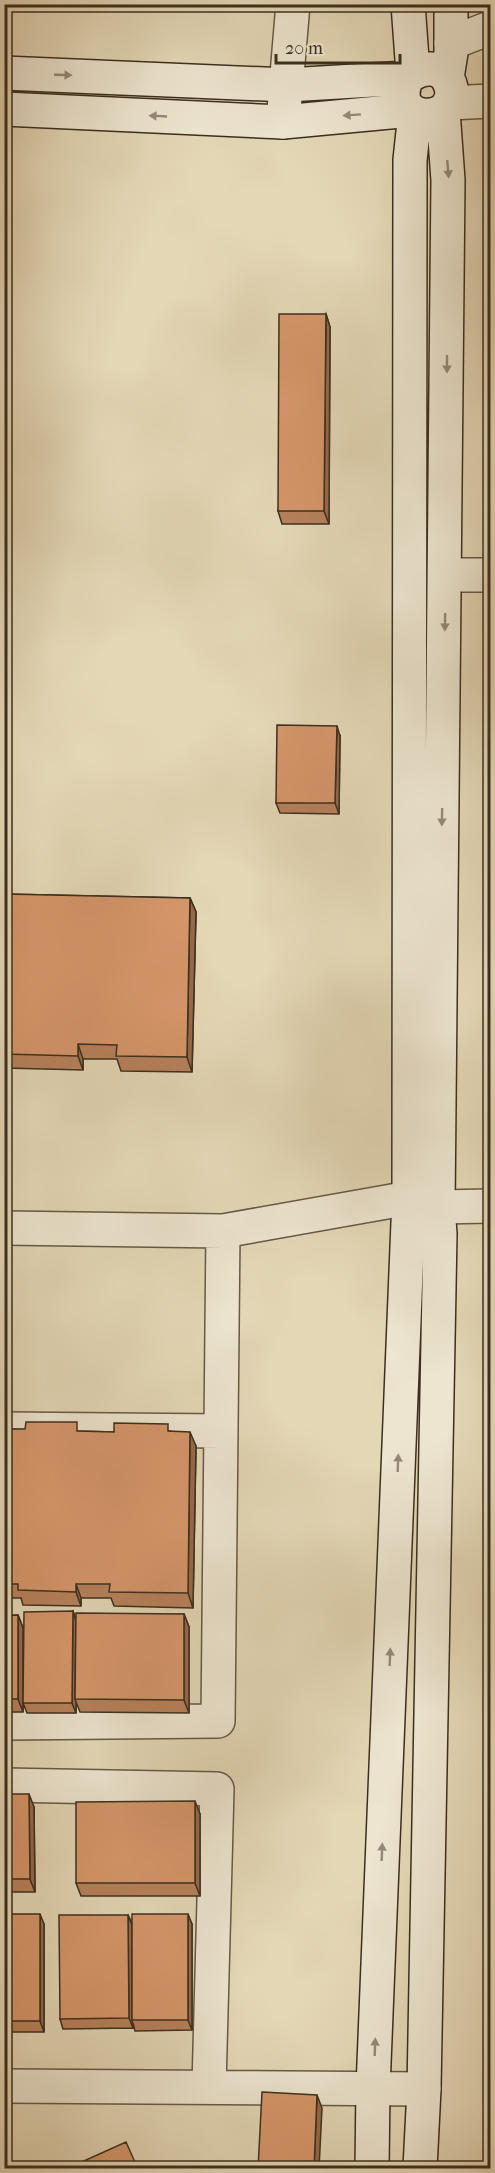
<svg xmlns="http://www.w3.org/2000/svg" width="495" height="2173" viewBox="0 0 495 2173" font-family="'IM FELL French Canon',serif">
<style>
.lines{fill:none;stroke-linecap:round;stroke-linejoin:round}
.street-casing{stroke:#655945;stroke-width:36}
.secondary-casing{stroke:#3b2f1f;stroke-width:36}
.street{stroke:#ede5d0;stroke-width:33}
.secondary{stroke:#ede5d0;stroke-width:33}
.wall{fill:#b7815b;stroke:#3b2f1f;stroke-width:1.5}
.shaded-wall{fill:#95694a;stroke:#3b2f1f;stroke-width:1.5}
.building{fill:#d5966a;stroke:#3b2f1f;stroke-width:1.5}
.oneway{fill:#948a78}
</style>
<rect width="100%" height="100%" fill="#e4d7b6"/>
<filter id="stains"><feTurbulence type="fractalNoise" baseFrequency=".00333" numOctaves="4"/><feColorMatrix values="0 0 0 0 .2 0 0 0 0 .09 0 0 0 0 .02 0 0 0 .5 -.17"/></filter>
<radialGradient id="worn" r=".72"><stop offset=".6" stop-color="#630" stop-opacity="0"/><stop offset="1" stop-color="#630" stop-opacity=".3"/></radialGradient>
<g class="lines">
<defs>
<path id="street" d="M 451,43 L 490,28
M 449,103 L 490,101
M 283,122 L 293,4
M 445,575 L 490,575
M 438,1207 L 490,1206
M 4,1228 L 223,1231 L 409,1198 L 427,1219
M 4,1429 L 220,1431
M 4,1723 L 218,1721 L 223,1231
M 4,1785 L 217,1789 L 209,2086
M 4,2086 L 424,2089"/>
<path id="secondary" d="M 408,4 L 413,73
M 4,73 L 287,85 L 407,78 C 421,66 443,64 450,84 C 465,125 385,128 407,78
M 447,78 L 451,53 L 451,4
M 4,109 L 283,122 L 411,110
M 372,2168 L 373,2088 L 409,1198 L 410,160 L 415,113
M 420,2168 L 424,2089 L 440,1234 L 438,1207 L 448,180 L 443,111"/>
</defs>
<use href="#street" class="street-casing"/>
<use href="#secondary" class="secondary-casing"/>
<use href="#street" class="street"/>
<use href="#secondary" class="secondary"/>
</g>
<path class="wall" d="M 326,314 L 330,327 L 329,524 L 282,524 L 278,511 Z
M 340,736 L 339,814 L 280,813 L 276,803 Z
M 4,894 L 190,898 L 196,912 L 192,1072 L 121,1071 L 117,1059 L 83,1059 L 83,1070 L 4,1068 Z
M 4,1429 L 114,1432 L 171,1431 L 196,1446 L 193,1608 L 114,1606 L 111,1598 L 81,1598 L 81,1606 L 23,1605 L 21,1598 L 4,1598 Z
M 73,1611 L 76,1619 L 184,1614 L 189,1627 L 189,1713 L 80,1712 L 76,1702 L 76,1713 L 27,1713 L 23,1703 Z
M 18,1615 L 23,1628 L 23,1712 L 4,1712 L 4,1616 Z
M 4,1794 L 34,1807 L 35,1892 L 4,1892 Z
M 200,1814 L 200,1896 L 81,1896 L 76,1883 Z
M 4,1914 L 44,1924 L 44,2032 L 4,2032 Z
M 128,1915 L 132,1923 L 192,1924 L 192,2030 L 135,2031 L 133,2023 L 133,2028 L 63,2029 L 60,2019 Z"/>
<path class="shaded-wall" d="M 326,314 L 330,327 L 329,524 L 324,511 Z
M 337,726 L 340,736 L 339,814 L 335,803 Z
M 190,898 L 196,912 L 192,1072 L 187,1057 Z
M 78,1044 L 83,1059 L 83,1070 L 78,1056 Z
M 190,1432 L 196,1446 L 193,1608 L 188,1593 Z
M 76,1584 L 81,1598 L 81,1606 L 76,1592 Z
M 73,1611 L 76,1622 L 75,1699 L 76,1702 L 76,1713 L 72,1703 Z
M 184,1614 L 189,1627 L 189,1713 L 184,1700 Z
M 18,1615 L 23,1628 L 23,1712 L 18,1699 Z
M 29,1794 L 34,1807 L 35,1892 L 30,1879 Z
M 195,1801 L 200,1814 L 200,1896 L 195,1883 Z
M 40,1914 L 44,1924 L 44,2032 L 40,2021 Z
M 188,1914 L 192,1924 L 192,2030 L 188,2020 Z
M 128,1915 L 132,1925 L 132,2020 L 133,2028 L 129,2018 Z
M 317,2095 L 322,2108 L 319,2169 L 314,2169 Z"/>
<path class="building" d="M 279,314 L 326,314 L 324,511 L 278,511 Z
M 277,725 L 337,726 L 335,803 L 276,803 Z
M 4,894 L 190,898 L 187,1057 L 116,1056 L 117,1045 L 78,1044 L 78,1056 L 4,1054 Z
M 26,1422 L 77,1422 L 77,1431 L 114,1432 L 114,1423 L 168,1424 L 168,1431 L 190,1432 L 188,1593 L 109,1592 L 110,1584 L 76,1584 L 76,1592 L 18,1590 L 18,1584 L 4,1584 L 4,1429 L 25,1429 Z
M 73,1611 L 72,1703 L 23,1703 L 24,1612 Z
M 76,1613 L 184,1614 L 184,1700 L 75,1699 Z
M 18,1615 L 18,1699 L 4,1699 L 4,1616 Z
M 4,1794 L 29,1794 L 30,1879 L 4,1879 Z
M 195,1801 L 195,1883 L 76,1883 L 76,1802 Z
M 4,1914 L 40,1914 L 40,2021 L 4,2021 Z
M 132,1914 L 188,1914 L 188,2020 L 132,2020 Z
M 59,1915 L 128,1915 L 129,2018 L 60,2019 Z
M 262,2092 L 317,2095 L 314,2169 L 258,2169 Z
M 126,2142 L 138,2169 L 66,2169 Z"/>
<defs><path id="oneway-solid" d="M-6-.8H1V-3.2L6.5 0L1 3.2V.8H-6Z" transform="scale(1.5)"/></defs>
<g class="oneway">
<use href="#oneway-solid" transform="translate(63 75) rotate(2)"/>
<use href="#oneway-solid" transform="translate(352 115) rotate(176)"/>
<use href="#oneway-solid" transform="translate(158 116) rotate(-177)"/>
<use href="#oneway-solid" transform="translate(448 169) rotate(85)"/>
<use href="#oneway-solid" transform="translate(447 364) rotate(90)"/>
<use href="#oneway-solid" transform="translate(445 622) rotate(91)"/>
<use href="#oneway-solid" transform="translate(442 817) rotate(91)"/>
<use href="#oneway-solid" transform="translate(398 1463) rotate(-88)"/>
<use href="#oneway-solid" transform="translate(390 1657) rotate(-88)"/>
<use href="#oneway-solid" transform="translate(382 1852) rotate(-88)"/>
<use href="#oneway-solid" transform="translate(375 2047) rotate(-88)"/>
</g>
<rect width="495" height="2173" fill="none" stroke="#e4d7b6" stroke-width="24"/>
<rect x="6" y="6" width="483" height="2161" fill="none" stroke="#3b2f1f" stroke-width="3"/>
<rect x="12" y="12" width="471" height="2149" fill="none" stroke="#3b2f1f" stroke-width="1.5"/>
<path d="M276 54v9h124v-9" fill="none" stroke="#3b2f1f" stroke-width="3"/>
<text x="285" y="54" font-size="18" fill="#3b2f1f" stroke="#ede5d0" stroke-width="4.5" paint-order="stroke">20 m</text>
<rect width="100%" height="100%" filter="url(#stains)"/>
<rect width="100%" height="100%" fill="url(#worn)"/>
</svg>
